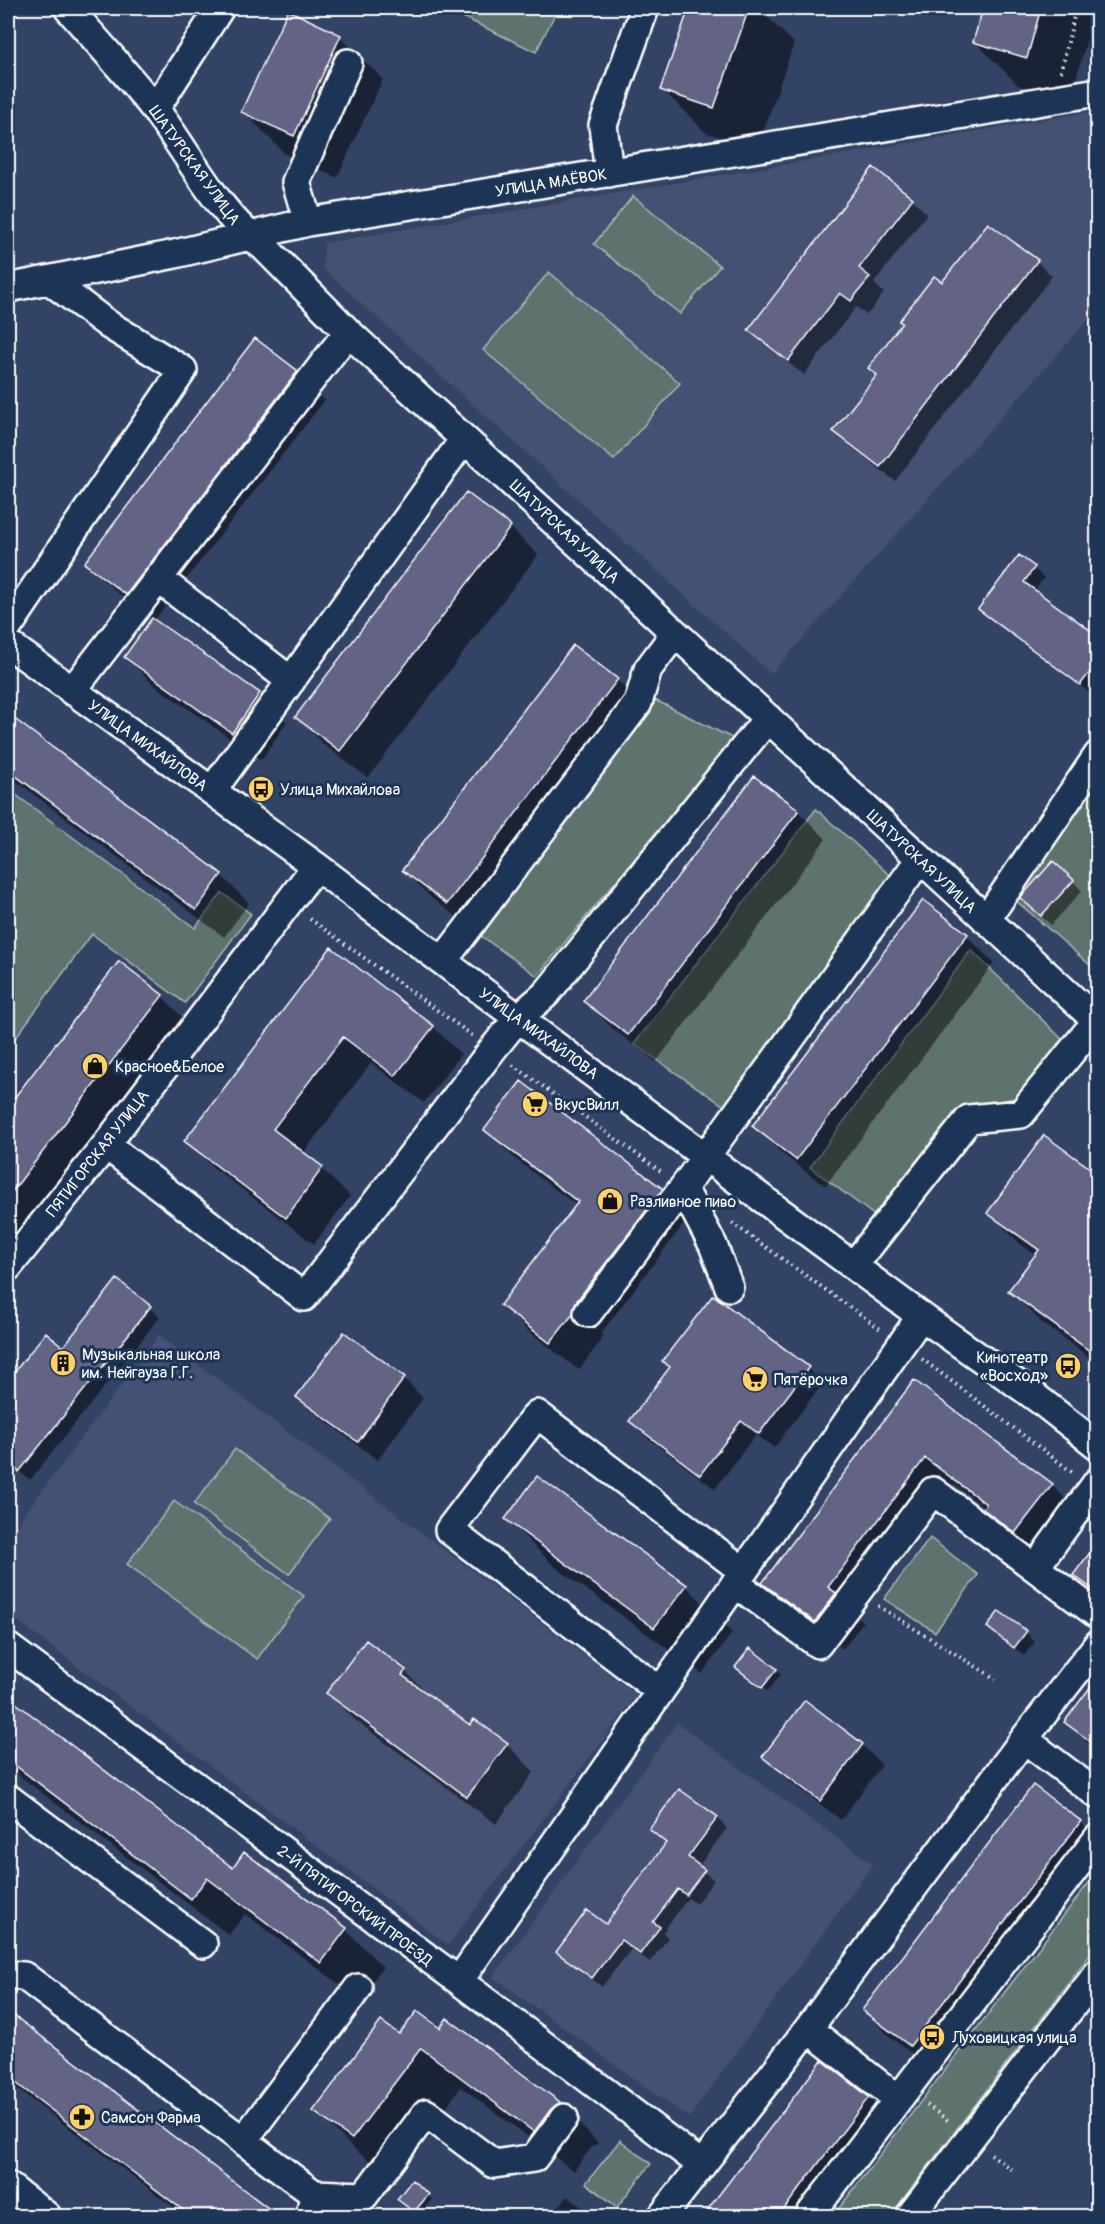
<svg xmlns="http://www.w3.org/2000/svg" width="1105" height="2224" viewBox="0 0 1105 2224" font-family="Pangolin,sans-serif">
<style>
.built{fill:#455172}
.green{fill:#5e736e;stroke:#aeb9b6;stroke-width:1.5}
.shadow{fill:#0007}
.building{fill:#636385;stroke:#fff;stroke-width:1.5}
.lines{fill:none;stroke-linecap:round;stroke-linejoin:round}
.minor-casing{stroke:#fff;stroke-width:32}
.path{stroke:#fff;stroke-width:4;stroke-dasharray:1.5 4.5;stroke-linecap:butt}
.minor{stroke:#1d3557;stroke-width:27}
.labels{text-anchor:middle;stroke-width:6;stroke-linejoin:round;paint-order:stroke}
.street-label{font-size:16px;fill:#fff;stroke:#1d3557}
.poi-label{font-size:16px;fill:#fff;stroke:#1d3557;text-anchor:start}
</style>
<rect width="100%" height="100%" fill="#324365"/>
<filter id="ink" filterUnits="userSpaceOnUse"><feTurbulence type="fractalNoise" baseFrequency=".0167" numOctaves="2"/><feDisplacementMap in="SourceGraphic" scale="12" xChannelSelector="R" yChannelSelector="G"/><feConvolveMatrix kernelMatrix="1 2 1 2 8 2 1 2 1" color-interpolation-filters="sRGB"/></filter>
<g filter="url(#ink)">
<path class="built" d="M 1097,111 L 1097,310 L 771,674 L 323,269 L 324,243 Z
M 159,1335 L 637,1695 L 448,1945 L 8,1614 L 8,1536 Z
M 677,1723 L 873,1864 L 689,2118 L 493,1977 Z"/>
<path class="green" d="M 444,8 L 558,8 L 536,52 Z
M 633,196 L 720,266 L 680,314 L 594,244 Z
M 549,272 L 680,383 L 614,460 L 483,350 Z
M 655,700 L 734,739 L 537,976 L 477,933 Z
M 1097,783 L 1097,971 L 1014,899 Z
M 8,789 L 195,928 L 222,893 L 251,914 L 185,1003 L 92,934 L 8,1048 Z
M 816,809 L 892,877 L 727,1108 L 634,1044 Z
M 971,950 L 1062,1039 L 1020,1097 L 969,1108 L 879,1219 L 810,1167 Z
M 235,1449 L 330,1519 L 289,1574 L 194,1504 Z
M 174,1501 L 304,1596 L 257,1659 L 127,1564 Z
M 930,1538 L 978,1575 L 935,1632 L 884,1599 Z
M 1097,1872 L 1097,1946 L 890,2216 L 833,2216 Z
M 620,2140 L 651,2164 L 617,2207 L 586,2183 Z"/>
<path class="shadow" d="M 691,8 L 758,8 L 794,43 L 757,150 L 705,132 L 662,89 Z
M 985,8 L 1096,8 L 1070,100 L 1018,85 L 975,42 Z
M 289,12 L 340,37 L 383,79 L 337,178 L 285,154 L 243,111 Z
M 873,169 L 912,199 L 927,214 L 874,283 L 884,293 L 867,315 L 856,307 L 804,375 L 765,345 L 750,330 Z
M 1037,262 L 1052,276 L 895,481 L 850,446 L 835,431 L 943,284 Z
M 256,340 L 297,372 L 325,400 L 154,621 L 259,694 L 287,722 L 261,760 L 154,685 L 126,657 L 152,620 L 114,590 L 86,563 Z
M 510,527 L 538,555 L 368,778 L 324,745 L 297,717 Z
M 1034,568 L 1044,578 L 1034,591 L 1093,635 L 1098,628 L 1098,685 L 1091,694 L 990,618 L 980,608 Z
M 617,680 L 645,708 L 475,930 L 431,898 L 404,870 Z
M 8,716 L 221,875 L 249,903 L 224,937 L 8,775 Z
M 755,778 L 798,811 L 826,839 L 656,1062 L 613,1029 L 585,1001 Z
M 1073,881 L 1082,891 L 1051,925 L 1032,908 Z
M 923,902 L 967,936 L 994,963 L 825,1186 L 781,1153 L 754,1125 Z
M 331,949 L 433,1027 L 461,1054 L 424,1103 L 371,1063 L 303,1154 L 322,1169 L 350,1196 L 314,1244 L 214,1168 L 186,1141 Z
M 119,963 L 162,996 L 189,1024 L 8,1250 L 8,1109 Z
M 486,1130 L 662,1190 L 689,1217 L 603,1331 L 600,1342 L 579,1370 L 529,1332 L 502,1304 L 577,1206 L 514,1158 Z
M 1098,1176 L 1098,1364 L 1041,1322 L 1010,1291 L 1036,1255 L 1020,1244 L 989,1212 Z
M 117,1281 L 160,1317 L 30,1480 L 8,1463 L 8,1409 L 10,1406 L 8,1404 L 8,1382 L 46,1334 L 64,1349 Z
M 713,1297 L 808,1369 L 823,1383 L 774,1448 L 756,1434 L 715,1489 L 645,1436 L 631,1421 L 671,1368 Z
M 404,1378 L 423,1398 L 378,1460 L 318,1416 L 298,1396 Z
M 914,1382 L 1052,1485 L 1079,1513 L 1044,1560 L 1012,1536 L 985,1508 L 954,1484 L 856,1615 L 863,1622 L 843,1649 L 791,1611 L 764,1583 Z
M 507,1519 L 686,1586 L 732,1633 L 702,1674 L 554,1566 Z
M 1098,1545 L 1098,1597 L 1075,1575 Z
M 989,1627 L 1026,1632 L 1035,1642 L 1024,1656 Z
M 366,1642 L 405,1671 L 433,1699 L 470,1727 L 507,1744 L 534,1772 L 496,1824 L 356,1721 L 328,1693 Z
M 776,1670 L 781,1674 L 768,1691 L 742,1672 Z
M 8,1699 L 233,1870 L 346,1930 L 383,1967 L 359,1999 L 245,1914 L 229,1935 L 8,1767 Z
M 1098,1699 L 1098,1752 L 1066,1722 Z
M 805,1702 L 862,1745 L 882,1765 L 841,1820 L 783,1776 L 764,1757 Z
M 1034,1787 L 1080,1822 L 1098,1839 L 1098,1864 L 939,2073 L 891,2038 L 864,2010 Z
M 680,1791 L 717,1818 L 727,1828 L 698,1867 L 714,1880 L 696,1904 L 688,1898 L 663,1932 L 668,1938 L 650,1962 L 631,1949 L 602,1987 L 558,1952 L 606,1926 L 667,1844 L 651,1829 Z
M 8,2013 L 278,2216 L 185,2216 L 8,2082 Z
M 440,2030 L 559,2103 L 598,2143 L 591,2148 L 574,2171 L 461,2087 L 393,2178 L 355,2150 L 315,2110 L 399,2036 Z
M 822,2062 L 868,2098 L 896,2126 L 827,2216 L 704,2216 Z
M 428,2195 L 432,2199 L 419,2216 L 403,2204 Z
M 567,2196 L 586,2210 L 592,2216 L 552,2216 Z"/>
<path class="building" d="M 689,8 L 749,8 L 714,108 L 660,90 Z
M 983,8 L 1041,8 L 1027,58 L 973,42 Z
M 288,10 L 341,35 L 294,136 L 241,112 Z
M 873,167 L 913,198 L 859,268 L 870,277 L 851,301 L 840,293 L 788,361 L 748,330 Z
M 988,223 L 1038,260 L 880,467 L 833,431 L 877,375 L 868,368 L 902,323 L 899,321 L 934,276 L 942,282 Z
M 255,338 L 298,371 L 126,595 L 84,563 Z
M 466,492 L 511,526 L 340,751 L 295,717 Z
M 1019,555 L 1035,567 L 1024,582 L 1098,636 L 1098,662 L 1080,685 L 978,609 Z
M 152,618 L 260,693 L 232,733 L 124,657 Z
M 573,645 L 618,679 L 447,904 L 402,870 Z
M 8,714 L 222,874 L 196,910 L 8,770 Z
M 754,776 L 799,810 L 628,1035 L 583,1001 Z
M 1053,861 L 1074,880 L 1041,916 L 1020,898 Z
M 923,900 L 968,934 L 796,1160 L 752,1126 Z
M 331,947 L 434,1026 L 395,1076 L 343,1037 L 273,1129 L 323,1167 L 286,1218 L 184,1141 Z
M 119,961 L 163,995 L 8,1197 L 8,1106 Z
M 521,1081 L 663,1189 L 575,1303 L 573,1314 L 550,1343 L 500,1305 L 578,1202 L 484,1130 Z
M 1044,1135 L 1098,1174 L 1098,1357 L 1008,1291 L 1039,1250 L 987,1213 Z
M 117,1279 L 151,1306 L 19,1472 L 8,1462 L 8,1380 L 46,1332 L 63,1347 Z
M 713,1295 L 809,1367 L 759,1434 L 741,1421 L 700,1475 L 629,1421 L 670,1367 L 662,1361 Z
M 344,1332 L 405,1377 L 358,1442 L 296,1397 Z
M 914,1380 L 1053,1484 L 1015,1533 L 983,1509 L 986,1504 L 925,1458 L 828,1587 L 836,1593 L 815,1622 L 762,1583 Z
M 537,1476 L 687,1585 L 654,1628 L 505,1519 Z
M 1098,1542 L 1098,1593 L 1073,1575 Z
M 999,1611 L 1027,1631 L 1014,1648 L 987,1627 Z
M 366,1640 L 406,1670 L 402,1675 L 470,1725 L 474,1719 L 508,1743 L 467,1797 L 326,1693 Z
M 750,1648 L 777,1669 L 762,1688 L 735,1667 Z
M 1098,1677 L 1098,1747 L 1064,1722 Z
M 8,1697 L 233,1868 L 244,1852 L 347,1928 L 321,1963 L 207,1878 L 191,1899 L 8,1760 Z
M 805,1700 L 863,1744 L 820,1801 L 762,1757 Z
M 1033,1785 L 1081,1821 L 910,2046 L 862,2010 Z
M 679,1789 L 718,1817 L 688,1857 L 705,1870 L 686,1895 L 678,1889 L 653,1922 L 660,1927 L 640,1954 L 621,1940 L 592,1978 L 556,1952 L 587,1910 L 606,1924 L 666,1843 L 649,1829 Z
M 8,2011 L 280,2217 L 192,2217 L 8,2077 Z
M 417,2011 L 440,2028 L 447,2018 L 560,2102 L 551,2109 L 534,2132 L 421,2048 L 352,2139 L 313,2111 L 381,2021 L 399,2034 Z
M 822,2060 L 869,2097 L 778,2217 L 702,2217 Z
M 412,2180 L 429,2194 L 414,2212 L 397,2199 Z"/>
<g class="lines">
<defs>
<path id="minor" d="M 68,8 C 97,41 127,74 154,108 C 189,153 217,214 264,247 L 348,332 L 1098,1022
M 155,109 L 220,8
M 609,173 L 603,125 L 645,8
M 308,222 L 296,182 L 348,63
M 8,288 L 175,254 L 308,222 L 1098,92
M 159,579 L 291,681
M 8,627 L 183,370 L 109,325 L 49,280
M 8,644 L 316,866 L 518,1018 L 921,1316 L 1037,1398 L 1098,1446
M 72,691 L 348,332
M 212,791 L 464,439
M 986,920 L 1098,755
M 443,961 L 638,703 L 648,669 L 675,633
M 106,1145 L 304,1297 L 492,1050 L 518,1018 L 546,994 L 768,718
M 683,1188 L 713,1245 L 729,1287
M 854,1265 L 969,1119 L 1021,1114 L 1098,1019
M 8,1267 L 106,1145 L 316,866
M 588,1313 L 683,1188 L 920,859
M 1098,1481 L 1035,1568 L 1098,1615
M 735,1583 L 818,1644 L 933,1491 L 1035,1568
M 8,1647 L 459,1981 L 702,2165
M 660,1691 L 449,1530 L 537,1414 L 743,1571
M 1024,1739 L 1098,1795
M 8,1798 L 203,1944
M 8,1975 L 24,1976 L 314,2194 L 310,2216
M 459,1981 L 921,1316
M 808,2029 L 898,2099
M 243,2141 L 358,1988
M 8,2186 L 47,2216
M 314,2194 L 364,2196 L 426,2113 L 494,2164 L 534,2158 L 564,2118
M 662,2216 L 808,2029 L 1024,1739 L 1098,1644
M 809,2216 L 1098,1838
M 910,2216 L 1098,1973"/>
</defs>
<use href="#minor" class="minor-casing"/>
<path class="path" d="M 1061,72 L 1076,8
M 310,919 L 473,1036
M 513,1065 L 663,1173
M 732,1223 L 882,1330
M 922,1359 L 1072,1472
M 878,1606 L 996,1679
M 927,2105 L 950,2122
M 991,2154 L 1012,2170"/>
<use href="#minor" class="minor"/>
</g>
</g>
<defs>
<symbol id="bus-disc" viewBox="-11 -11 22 22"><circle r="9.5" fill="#ffd166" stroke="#1d3557"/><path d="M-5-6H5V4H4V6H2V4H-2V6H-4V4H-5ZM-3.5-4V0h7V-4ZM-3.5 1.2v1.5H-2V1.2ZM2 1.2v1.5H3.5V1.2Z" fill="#111"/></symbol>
<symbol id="shop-disc" viewBox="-11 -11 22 22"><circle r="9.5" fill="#ffd166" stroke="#1d3557"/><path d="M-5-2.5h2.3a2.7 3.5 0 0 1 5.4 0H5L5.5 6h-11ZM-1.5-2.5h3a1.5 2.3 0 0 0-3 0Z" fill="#111"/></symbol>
<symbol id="supermarket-disc" viewBox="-11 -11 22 22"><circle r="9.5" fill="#ffd166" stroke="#1d3557"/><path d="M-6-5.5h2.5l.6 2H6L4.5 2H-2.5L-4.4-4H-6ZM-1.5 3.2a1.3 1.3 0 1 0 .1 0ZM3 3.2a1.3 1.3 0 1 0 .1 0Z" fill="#111"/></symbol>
<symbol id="building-disc" viewBox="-11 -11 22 22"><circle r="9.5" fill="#ffd166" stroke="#1d3557"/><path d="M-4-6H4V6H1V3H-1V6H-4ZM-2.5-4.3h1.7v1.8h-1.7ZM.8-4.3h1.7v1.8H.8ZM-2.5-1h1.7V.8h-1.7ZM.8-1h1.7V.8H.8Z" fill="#111"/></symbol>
<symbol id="pharmacy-disc" viewBox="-11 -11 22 22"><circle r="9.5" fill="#ffd166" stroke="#1d3557"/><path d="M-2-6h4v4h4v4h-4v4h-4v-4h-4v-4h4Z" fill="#111"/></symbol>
</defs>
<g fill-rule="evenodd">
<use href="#bus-disc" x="246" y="774" width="30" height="30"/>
<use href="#shop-disc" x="80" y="1051" width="30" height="30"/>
<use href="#supermarket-disc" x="520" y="1089" width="30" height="30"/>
<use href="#shop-disc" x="595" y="1186" width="30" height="30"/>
<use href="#building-disc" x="48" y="1348" width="30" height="30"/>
<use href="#bus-disc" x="1053" y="1351" width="30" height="30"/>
<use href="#supermarket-disc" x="740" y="1364" width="30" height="30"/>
<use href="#bus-disc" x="917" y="2022" width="30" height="30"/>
<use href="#pharmacy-disc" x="67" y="2102" width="30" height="30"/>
</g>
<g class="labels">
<g class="street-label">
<text transform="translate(195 165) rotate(54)" y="6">ШАТУРСКАЯ УЛИЦА</text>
<text transform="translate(551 182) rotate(-9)" y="6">УЛИЦА МАЁВОК</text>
<text transform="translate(565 531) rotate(43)" y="6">ШАТУРСКАЯ УЛИЦА</text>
<text transform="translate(148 745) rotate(36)" y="6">УЛИЦА МИХАЙЛОВА</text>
<text transform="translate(922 861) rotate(43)" y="6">ШАТУРСКАЯ УЛИЦА</text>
<text transform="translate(539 1033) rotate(36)" y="6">УЛИЦА МИХАЙЛОВА</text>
<text transform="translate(97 1153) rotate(-52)" y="6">ПЯТИГОРСКАЯ УЛИЦА</text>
<text transform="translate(355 1905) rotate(37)" y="6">2-Й ПЯТИГОРСКИЙ ПРОЕЗД</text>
</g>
<g class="poi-label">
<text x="280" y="795">Улица Михайлова</text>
<text x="115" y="1072">Красное&amp;Белое</text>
<text x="554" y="1110">ВкусВилл</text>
<text x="630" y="1207">Разливное пиво</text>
<text x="82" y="1360">Музыкальная школа<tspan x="82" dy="18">им. Нейгауза Г.Г.</tspan></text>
<text x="1048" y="1363" text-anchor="end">Кинотеатр<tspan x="1048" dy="18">«Восход»</tspan></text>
<text x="774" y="1385">Пятёрочка</text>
<text x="952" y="2043">Луховицкая улица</text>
<text x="101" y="2123">Самсон Фарма</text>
</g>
</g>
<rect width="1105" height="2224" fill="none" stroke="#1d3557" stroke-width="30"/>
<rect x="15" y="15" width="1075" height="2194" fill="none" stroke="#fff" stroke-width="2" filter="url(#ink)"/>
</svg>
